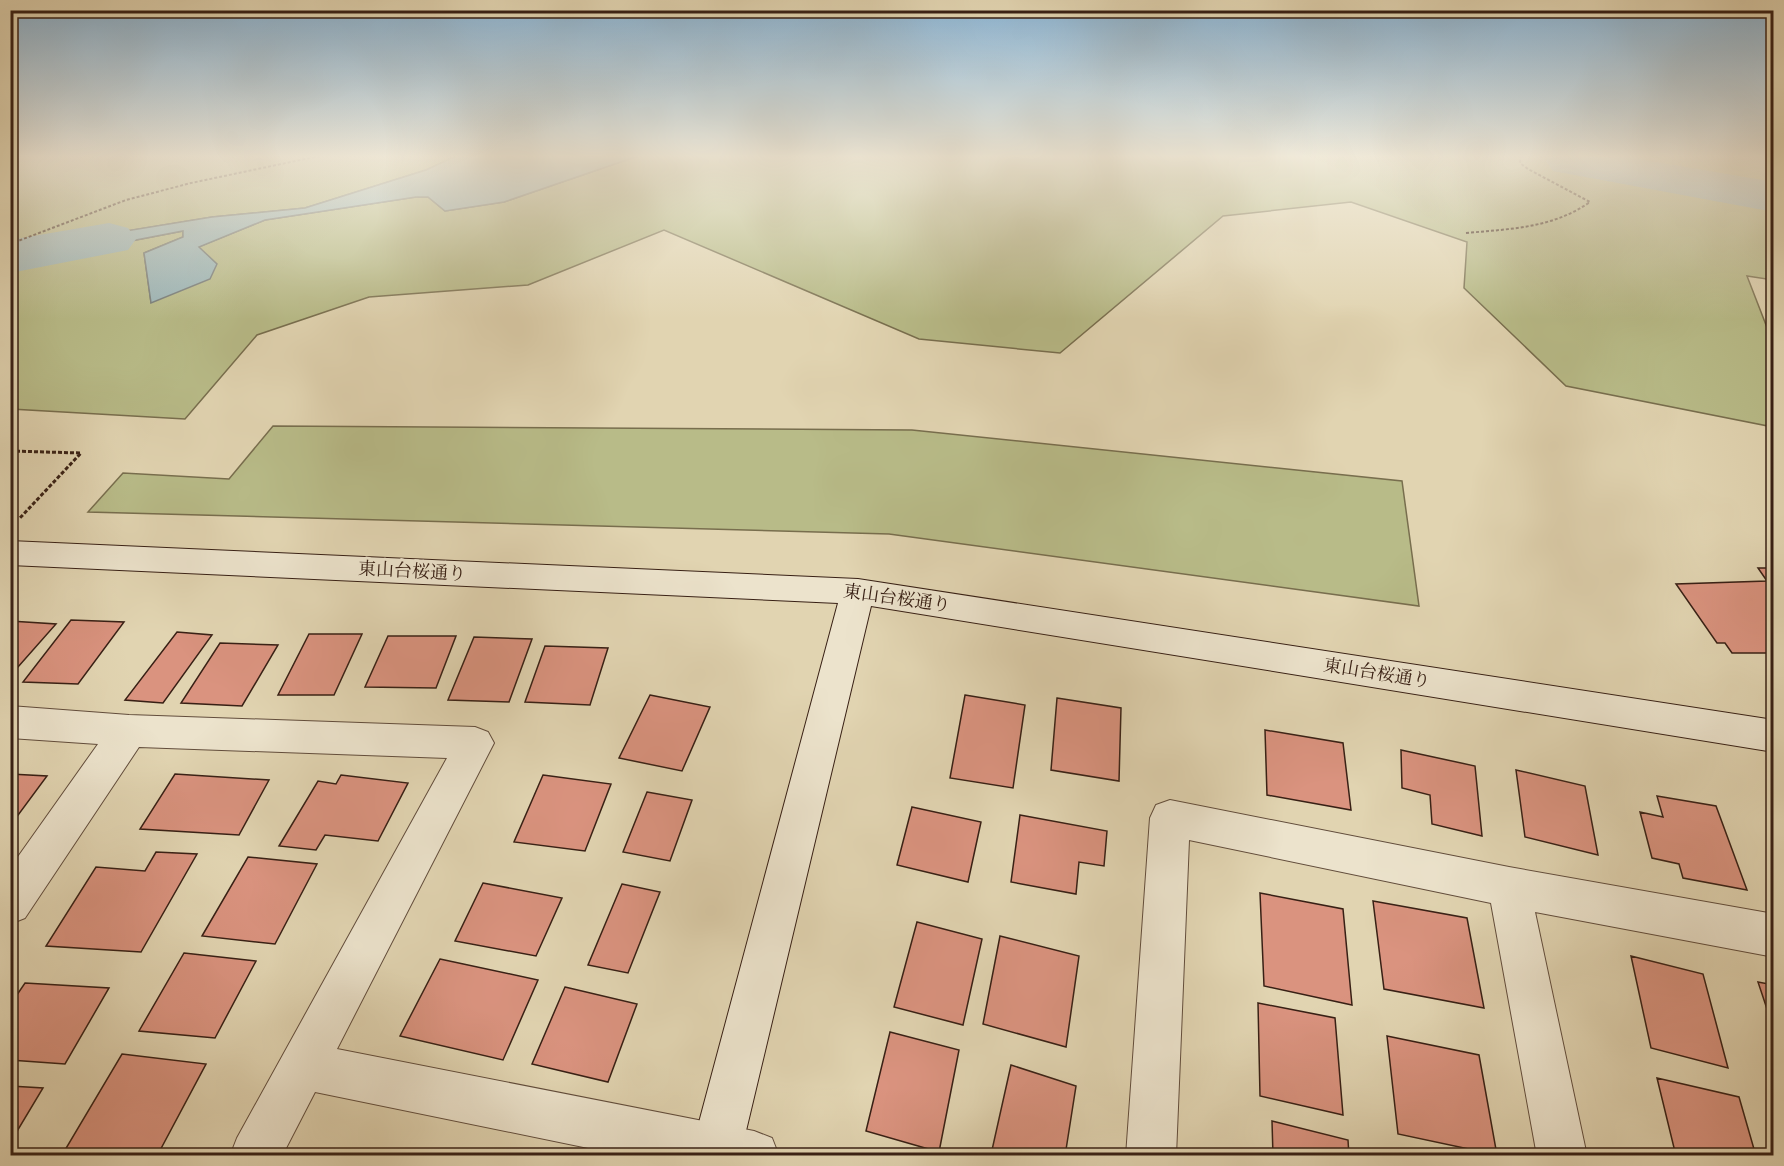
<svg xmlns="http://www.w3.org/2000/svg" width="1784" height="1166" viewBox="0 0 1784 1166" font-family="'IM FELL DW Pica','Noto Serif JP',serif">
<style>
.green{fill:#b8bb88;stroke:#786e4e;stroke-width:1.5}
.water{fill:#9ab5b8;stroke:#737977;stroke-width:1.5}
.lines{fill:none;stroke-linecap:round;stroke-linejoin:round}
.river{fill:#9ab5b8;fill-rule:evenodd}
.building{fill:#da937f;stroke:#382015;stroke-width:1.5}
.street-casing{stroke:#624d3c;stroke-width:2}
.secondary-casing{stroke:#382015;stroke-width:2}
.path-far1{stroke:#382015;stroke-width:2;stroke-dasharray:3 2;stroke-linecap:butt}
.path{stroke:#382015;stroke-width:3;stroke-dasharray:4 2;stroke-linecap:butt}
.street{fill:#ece3cc;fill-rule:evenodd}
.secondary{fill:#ece3cc;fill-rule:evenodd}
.labels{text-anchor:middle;stroke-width:6;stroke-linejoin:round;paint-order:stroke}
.street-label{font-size:18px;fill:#382015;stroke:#ece3cc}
</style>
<rect width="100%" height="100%" fill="#e1d4b1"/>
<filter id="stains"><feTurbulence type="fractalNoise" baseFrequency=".00333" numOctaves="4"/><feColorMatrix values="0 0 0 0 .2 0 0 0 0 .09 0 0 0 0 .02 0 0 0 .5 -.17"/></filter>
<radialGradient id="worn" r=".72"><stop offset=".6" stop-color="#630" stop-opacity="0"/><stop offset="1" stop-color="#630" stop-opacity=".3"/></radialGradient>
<path class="green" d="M 10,156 L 456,156 L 426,170 L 305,208 L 212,217 L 108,234 L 110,245 L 183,231 L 183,237 L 144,253 L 151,302 L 198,247 L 265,220 L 416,197 L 428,197 L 445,211 L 504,202 L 638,156 L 1773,156 L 1773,280 L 1747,276 L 1773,343 L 1773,427 L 1566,386 L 1464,288 L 1467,242 L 1351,202 L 1223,216 L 1060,353 L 919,339 L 664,230 L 528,285 L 369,297 L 257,335 L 185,419 L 11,409 Z
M 273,426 L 912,430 L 1402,481 L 1419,606 L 889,534 L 88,512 L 123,473 L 229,479 Z"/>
<path class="water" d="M 456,156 L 638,156 L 504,202 L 445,211 L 428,197 L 416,197 L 265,220 L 199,247 L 217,264 L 210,279 L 151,303 L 144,253 L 183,237 L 183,231 L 110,245 L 107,234 L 212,217 L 305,208 L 426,170 Z"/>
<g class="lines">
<path class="river" d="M 1549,156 L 1621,156 L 1774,182 L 1774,212 L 1553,171 L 1546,161 Z
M 109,223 L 128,228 L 136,239 L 128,250 L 10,273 L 10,240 Z"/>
</g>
<path class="building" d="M 1758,568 L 1774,568 L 1774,653 L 1732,653 L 1725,643 L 1717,643 L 1676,584 L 1767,581 Z
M 71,620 L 124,622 L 78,684 L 23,682 Z
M 10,621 L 56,624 L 10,676 Z
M 177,632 L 212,635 L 163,703 L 125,700 Z
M 309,634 L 362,634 L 334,695 L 278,695 Z
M 388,636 L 456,636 L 436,688 L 365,687 Z
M 474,637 L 532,639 L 509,702 L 448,700 Z
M 220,643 L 278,645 L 242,706 L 181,703 Z
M 545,646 L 608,648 L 590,705 L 525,702 Z
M 650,695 L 710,707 L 682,771 L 619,758 Z
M 965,695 L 1025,705 L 1013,788 L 950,778 Z
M 1057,698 L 1121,708 L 1119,781 L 1051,770 Z
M 1265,730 L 1343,743 L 1351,810 L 1267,795 Z
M 1401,750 L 1475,766 L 1482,836 L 1432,824 L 1430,795 L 1402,788 Z
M 1516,770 L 1585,786 L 1598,855 L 1525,837 Z
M 10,774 L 47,776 L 10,826 Z
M 175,774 L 269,780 L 239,835 L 140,829 Z
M 341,775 L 408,783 L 378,841 L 325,835 L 316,850 L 279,846 L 318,781 L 336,784 Z
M 543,775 L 611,784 L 585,851 L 514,842 Z
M 647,792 L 692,800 L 670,861 L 623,852 Z
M 1657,796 L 1716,806 L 1747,890 L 1683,878 L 1679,864 L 1652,858 L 1640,812 L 1663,817 Z
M 912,807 L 981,822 L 968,882 L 897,865 Z
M 1020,815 L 1107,831 L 1104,866 L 1079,862 L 1076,894 L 1011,882 Z
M 156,852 L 197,854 L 141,952 L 46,946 L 96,867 L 145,871 Z
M 248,857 L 317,864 L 275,944 L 202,936 Z
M 483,883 L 562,898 L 536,956 L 455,941 Z
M 622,884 L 660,892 L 628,973 L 588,965 Z
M 1260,893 L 1343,909 L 1352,1005 L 1264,986 Z
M 1373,901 L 1467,918 L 1484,1008 L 1384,989 Z
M 917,922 L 982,939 L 963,1025 L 894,1007 Z
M 1000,936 L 1079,956 L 1066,1047 L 983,1024 Z
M 184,953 L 256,961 L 215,1038 L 139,1031 Z
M 1631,956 L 1703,974 L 1728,1068 L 1651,1048 Z
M 440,959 L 538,980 L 503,1060 L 400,1036 Z
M 1758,982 L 1774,985 L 1774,1030 Z
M 25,983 L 109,988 L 65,1064 L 10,1060 L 10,1005 Z
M 565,987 L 637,1004 L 608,1082 L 532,1064 Z
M 1258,1003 L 1335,1018 L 1343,1115 L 1260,1096 Z
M 890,1032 L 959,1050 L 939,1152 L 866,1131 Z
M 1387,1036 L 1479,1055 L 1497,1155 L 1398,1134 Z
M 122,1054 L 206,1064 L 157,1156 L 62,1155 Z
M 1011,1065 L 1076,1086 L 1065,1156 L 1009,1156 L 992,1150 Z
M 1657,1078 L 1739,1097 L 1756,1156 L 1676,1156 Z
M 10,1086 L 43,1088 L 10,1143 Z
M 1272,1121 L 1348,1140 L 1349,1156 L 1273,1156 Z"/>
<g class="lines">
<defs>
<path id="street" d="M 10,706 L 129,715 L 475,727 L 488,732 L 494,743 L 337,1049 L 754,1131 L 772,1138 L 779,1156 L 627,1156 L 315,1092 L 282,1156 L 230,1156 L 237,1138 L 447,758 L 139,747 L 25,918 L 10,924 L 10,868 L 98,744 L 10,738 Z
M 1170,800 L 1509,867 L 1774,914 L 1774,957 L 1535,912 L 1587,1156 L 1537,1156 L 1491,903 L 1189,840 L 1176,1156 L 1126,1156 L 1150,818 L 1156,805 Z"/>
<path id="secondary" d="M 10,541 L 858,579 L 1774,720 L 1774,752 L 871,606 L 740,1156 L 690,1156 L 838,603 L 10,565 Z"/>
</defs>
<use href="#street" class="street-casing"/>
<use href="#secondary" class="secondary-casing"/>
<path class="path-far1" d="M 1466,233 C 1510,229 1553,228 1590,202 L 1528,169 L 1520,163 L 1521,156
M 10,244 L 126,200 L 191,183 L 319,156"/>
<path class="path" d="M 10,451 L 81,453 L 19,519"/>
<use href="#street" class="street"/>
<use href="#secondary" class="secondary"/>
</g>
<linearGradient id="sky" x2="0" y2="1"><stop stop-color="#89b4d5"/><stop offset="0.49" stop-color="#f2ecdc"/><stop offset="1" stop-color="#f2ecdc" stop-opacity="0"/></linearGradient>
<rect width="1784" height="319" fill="url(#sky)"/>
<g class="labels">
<g class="street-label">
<text transform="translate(412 571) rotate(3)" y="6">東山台桜通り</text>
<text transform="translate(897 598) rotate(8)" y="6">東山台桜通り</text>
<text transform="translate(1377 673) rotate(9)" y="6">東山台桜通り</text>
</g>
</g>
<rect width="1784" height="1166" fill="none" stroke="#e1d4b1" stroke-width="36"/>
<rect x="12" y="12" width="1760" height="1142" fill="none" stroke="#382015" stroke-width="3"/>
<rect x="18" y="18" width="1748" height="1130" fill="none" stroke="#382015" stroke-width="1.5"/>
<rect width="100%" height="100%" filter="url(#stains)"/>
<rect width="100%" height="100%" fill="url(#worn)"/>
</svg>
